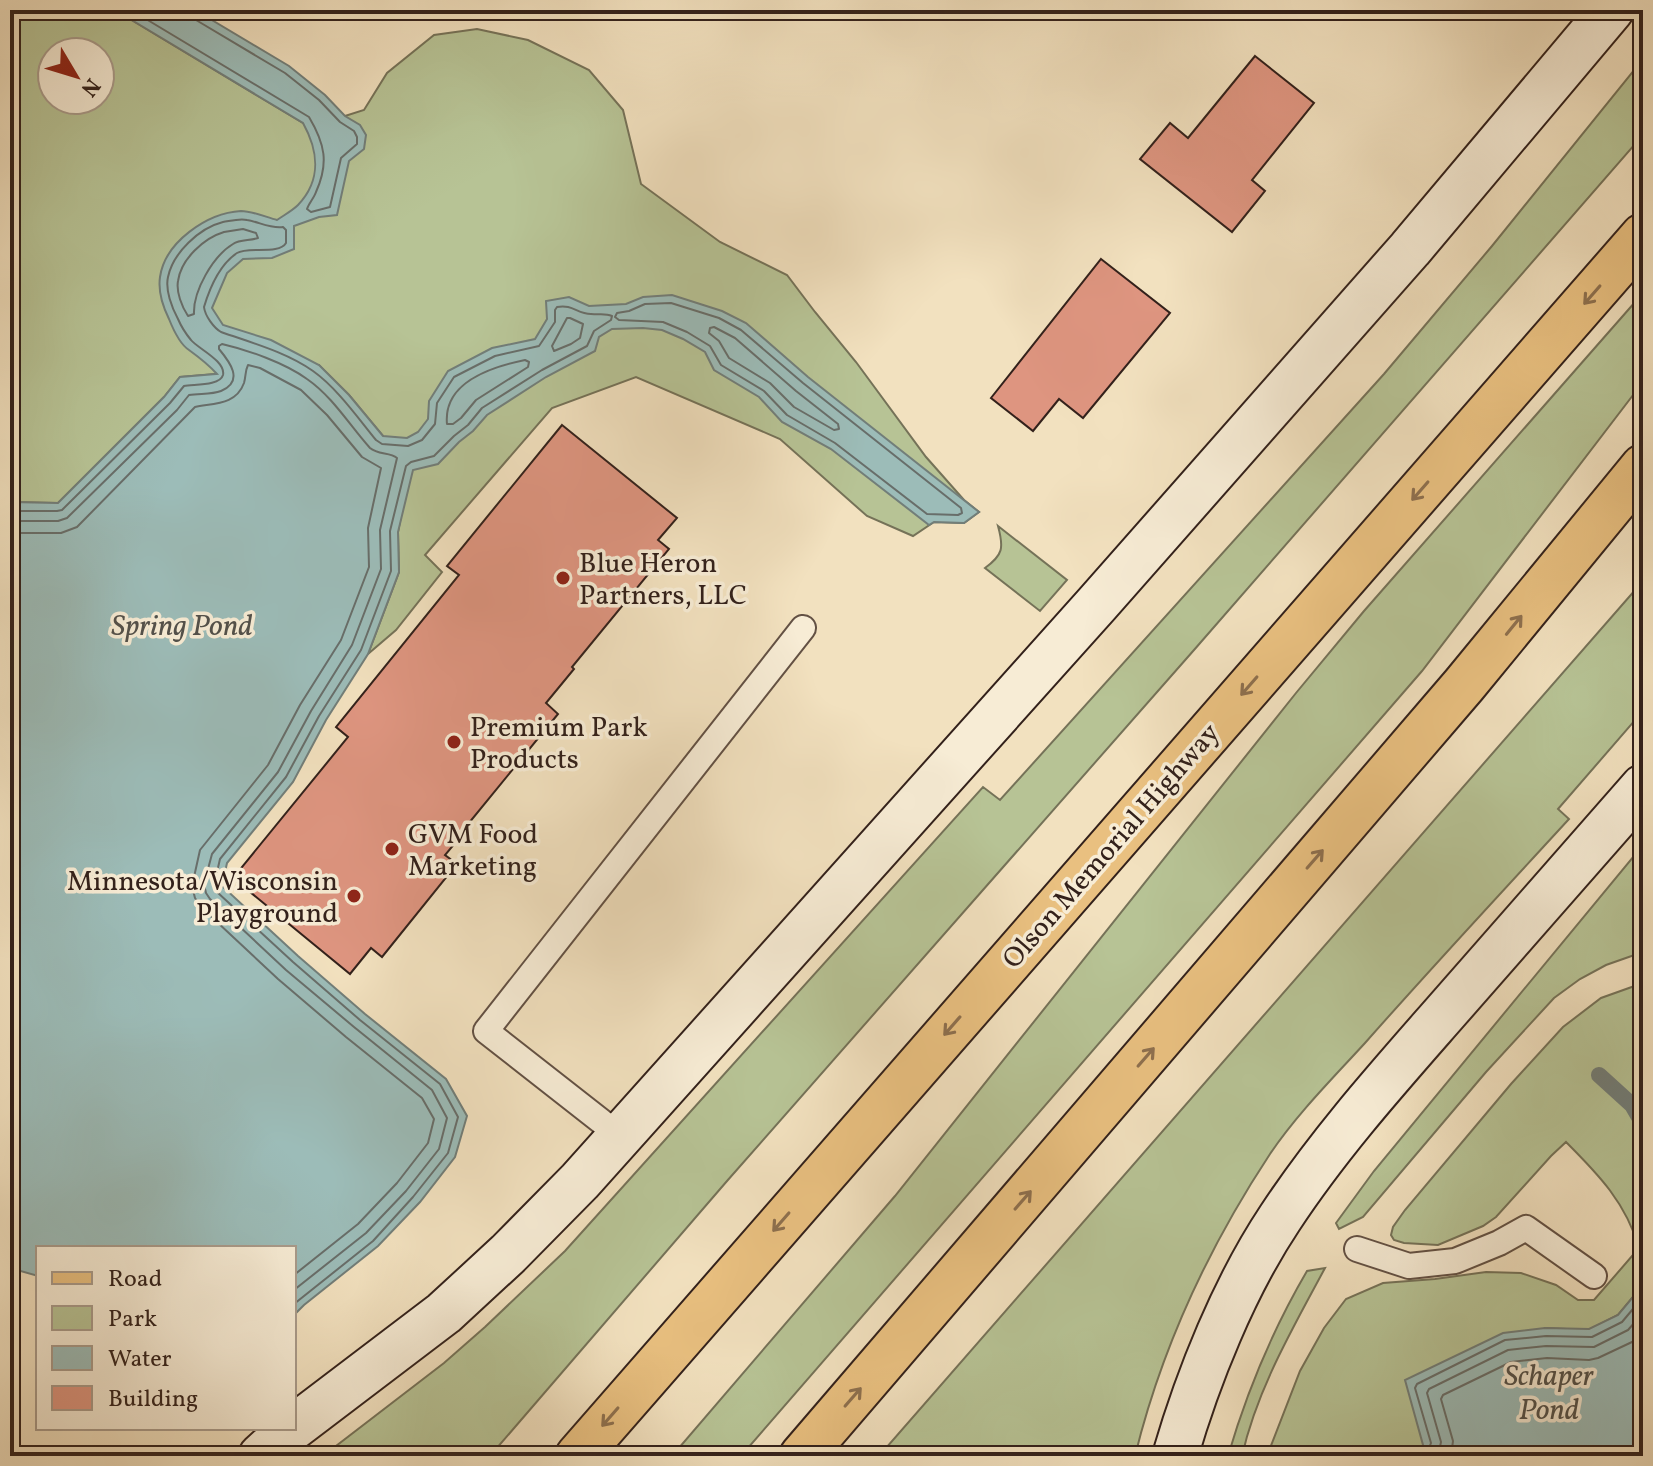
<svg xmlns="http://www.w3.org/2000/svg" width="1653" height="1466" viewBox="0 0 1653 1466" font-family="Vollkorn,serif">
<style>
.green{fill:#b7c395;stroke:#757258;stroke-width:2;fill-rule:evenodd}
.water{fill:#9cbcb8;stroke:#727e79;stroke-width:2}
.lines{fill:none;stroke-linecap:round;stroke-linejoin:round}
.shore{stroke:#686e6a;stroke-width:2}
.stream{stroke:#727e79;stroke-width:16}
.building{fill:#de9580;stroke:#33211b;stroke-width:2}
.lane-casing{stroke:#635144;stroke-width:28}
.secondary-casing{stroke:#33211b;stroke-width:48}
.primary-casing{stroke:#33211b;stroke-width:48}
.lane{stroke:#f7ecd5;stroke-width:24}
.secondary{stroke:#f7ecd5;stroke-width:44}
.primary{stroke:#e9c080;stroke-width:44}
.oneway{stroke:#8e704e}
.poi-dot{fill:#8f2418;stroke:#f7ecd5;stroke-width:3}
.labels{text-anchor:middle;stroke-width:7;stroke-linejoin:round;paint-order:stroke}
.poi-label{font-size:28px;fill:#33211b;stroke:#f7ecd5;text-anchor:start}
.street-label{font-size:28px;fill:#33211b;stroke:#f7ecd5}
.water-label{font-size:30px;font-style:italic;fill:#52504a;stroke:#f7ecd5}
</style>
<rect width="100%" height="100%" fill="#f2e1bf"/>
<filter id="stains"><feTurbulence type="fractalNoise" baseFrequency=".0025" numOctaves="4"/><feColorMatrix values="0 0 0 0 .2 0 0 0 0 .09 0 0 0 0 .02 0 0 0 .5 -.17"/></filter>
<radialGradient id="worn" r=".72"><stop offset=".6" stop-color="#630" stop-opacity="0"/><stop offset="1" stop-color="#630" stop-opacity=".3"/></radialGradient>
<path class="green" d="M 10,10 L 115,10 L 303,123 L 345,116 L 364,110 L 387,73 L 434,35 L 477,29 L 528,40 L 589,70 L 623,110 L 641,184 L 720,242 L 787,275 L 815,312 L 856,362 L 926,457 L 964,500 L 979,512 L 964,523 L 934,522 L 913,536 L 867,516 L 780,439 L 636,377 L 552,408 L 425,555 L 442,572 L 396,630 L 368,654 L 399,572 L 398,532 L 403,506 L 383,436 L 349,395 L 319,365 L 180,377 L 164,397 L 58,503 L 10,502 ZM 52,52 L 100,52 L 100,100 L 52,100 Z
M 1643,59 L 1643,135 L 1194,650 L 727,1181 L 490,1456 L 323,1456 L 444,1363 L 485,1327 L 565,1251 L 983,787 L 1000,800 L 1384,374 L 1492,246 Z
M 1643,293 L 1643,382 L 1422,671 L 741,1456 L 672,1456 L 895,1196 L 1296,693 L 1364,611 Z
M 998,526 L 1067,580 L 1040,611 L 985,568 C 1003,555 1004,548 998,526 Z
M 1643,581 L 1643,711 L 1558,809 L 1569,819 C 1501,893 1432,967 1365,1043 C 1333,1078 1297,1114 1270,1154 C 1208,1248 1162,1346 1135,1456 L 879,1456 Z
M 1643,845 L 1643,952 L 1606,965 L 1580,979 L 1554,998 L 1486,1072 L 1363,1217 L 1339,1229 L 1336,1223 L 1374,1171 Z
M 1643,983 L 1643,1285 L 1618,1315 L 1589,1330 L 1545,1328 L 1423,1445 L 1417,1456 L 1267,1456 L 1300,1371 L 1324,1328 L 1346,1299 L 1383,1283 L 1435,1279 L 1486,1272 L 1521,1273 L 1556,1285 L 1578,1300 L 1594,1300 L 1639,1248 C 1626,1203 1599,1175 1566,1142 L 1551,1156 L 1496,1217 L 1483,1226 L 1438,1245 L 1404,1243 L 1394,1240 L 1391,1235 L 1393,1227 L 1405,1210 L 1511,1084 L 1563,1027 L 1601,998 Z
M 1325,1268 C 1293,1328 1257,1389 1242,1456 L 1228,1456 C 1247,1391 1273,1329 1307,1271 Z"/>
<path class="water" d="M 115,10 L 195,10 L 289,66 L 325,95 L 345,116 L 360,125 L 366,135 L 364,149 L 349,161 L 337,215 L 319,217 L 294,226 L 294,249 L 272,258 L 243,259 L 227,273 L 212,308 L 223,325 L 271,340 L 319,365 L 349,395 L 383,436 L 407,438 L 418,432 L 428,419 L 429,401 L 448,371 L 492,348 L 535,339 L 547,319 L 546,301 L 569,297 L 589,306 L 626,304 L 643,297 L 672,295 L 722,311 L 746,323 L 808,377 L 979,512 L 964,523 L 934,522 L 929,525 L 831,449 L 782,422 L 759,397 L 714,370 L 705,352 L 683,339 L 662,330 L 643,328 L 612,329 L 599,337 L 595,351 L 546,377 L 487,415 L 473,431 L 459,442 L 438,464 L 413,470 L 398,532 L 399,572 L 368,654 L 326,720 L 293,782 L 227,863 L 222,886 L 298,956 L 365,1014 L 446,1079 L 467,1116 L 455,1157 L 420,1202 L 378,1246 L 304,1305 L 294,1315 L 294,1248 L 38,1248 L 38,1276 L 10,1268 L 10,502 L 58,503 L 164,397 L 180,377 L 217,374 C 208,364 200,358 189,350 C 181,345 173,329 169,319 C 163,307 158,291 160,277 C 165,242 207,213 241,211 C 252,211 266,217 277,220 C 284,215 292,211 298,205 C 322,180 318,150 303,123 Z
M 1643,1285 L 1643,1456 L 1417,1456 L 1423,1445 L 1405,1380 L 1503,1333 L 1545,1328 L 1589,1329 L 1618,1315 Z"/>
<g class="lines">
<path class="shore" d="M 131,10 L 309,117 C 325,144 329,163 316,192 C 314,198 309,203 307,209 L 311,212 L 330,207 L 341,158 L 357,144 L 357,137 L 354,131 L 340,122 L 319,100 L 285,73 L 196,20 L 193,15 L 193,10
M 243,229 L 256,233 L 258,238 C 250,241 240,239 233,244 C 213,256 193,291 194,314 L 188,316 C 182,307 176,292 178,281 C 181,259 204,238 224,232 C 230,231 237,230 243,229 Z
M 671,303 L 719,318 L 741,330 L 803,383 L 961,508 L 962,513 L 958,515 L 927,514 L 835,443 L 787,415 L 764,391 L 721,365 L 710,346 L 687,332 L 663,322 L 619,320 L 615,317 L 617,313 L 629,311 L 645,304 Z
M 567,318 L 570,318 L 583,324 L 580,338 L 571,344 L 554,351 L 552,346 Z
M 714,327 L 735,338 L 796,391 L 838,424 L 839,429 L 834,430 L 794,407 L 770,383 L 729,358 L 719,341 L 709,333 L 710,328 Z
M 525,360 L 529,362 L 528,367 L 476,400 L 461,418 L 453,424 L 447,424 C 443,382 491,367 525,360 Z
M 10,511 L 57,511 L 62,510 L 170,403 L 184,386 C 193,384 220,386 223,375 C 226,361 197,348 191,340 C 186,334 181,326 178,319 C 172,308 165,290 168,277 C 173,253 199,228 223,222 C 230,221 240,218 247,220 C 259,222 271,229 283,227 L 286,230 C 286,231 286,242 286,243 C 279,255 248,246 237,253 C 219,265 210,287 204,307 C 205,316 214,328 221,332 C 252,343 286,352 313,371 C 337,388 358,418 376,440 L 382,444 L 408,446 L 422,440 L 435,424 L 437,403 L 454,377 L 495,356 L 539,346 L 555,322 L 555,310 L 557,307 C 573,304 577,314 591,314 C 600,315 605,313 612,316 L 611,320 L 594,331 L 587,346 L 542,370 L 482,408 L 468,425 L 454,436 L 434,456 L 411,462 L 406,466 L 390,531 L 391,571 L 361,650 L 319,716 L 286,777 L 220,859 L 214,885 L 217,892 L 293,962 L 360,1020 L 440,1084 L 458,1117 L 448,1153 L 413,1197 L 373,1241 L 294,1304
M 10,521 L 58,521 L 67,518 L 177,410 L 189,395 C 199,393 211,395 221,391 C 245,381 229,361 219,349 L 219,346 L 222,344 C 248,350 285,363 307,379 C 333,397 350,426 370,448 C 378,455 390,452 397,458 L 380,530 L 381,569 L 352,645 L 311,711 L 278,772 L 212,854 L 204,884 L 206,893 L 210,899 L 286,970 L 354,1027 L 432,1090 L 447,1118 L 439,1149 L 406,1191 L 366,1233 L 294,1290
M 10,533 L 61,533 L 77,527 L 195,407 C 214,403 236,405 244,383 C 246,376 245,371 248,365 L 260,368 L 301,390 L 327,415 L 362,457 L 381,468 L 368,528 L 369,567 L 341,640 L 300,705 L 268,765 L 200,850 L 192,886 L 195,898 L 202,908 L 278,979 L 346,1037 L 422,1098 L 434,1119 L 428,1143 L 397,1183 L 358,1224 L 294,1275
M 1426,1456 L 1431,1443 L 1415,1388 L 1417,1384 L 1505,1340 L 1546,1336 L 1592,1337 L 1622,1322 L 1643,1297
M 1438,1456 L 1441,1442 L 1427,1393 L 1429,1389 L 1508,1350 L 1546,1346 L 1594,1347 L 1628,1330 L 1643,1313
M 1451,1456 L 1453,1441 L 1441,1399 L 1443,1395 L 1511,1362 L 1547,1358 L 1589,1360 L 1598,1358 L 1632,1342 L 1643,1332"/>
<path class="stream" d="M 1599,1075 L 1632,1105 L 1643,1124"/>
</g>
<path class="building" d="M 1255,56 L 1314,103 L 1252,180 L 1265,191 L 1232,232 L 1140,159 L 1170,123 L 1188,138 Z
M 1101,259 L 1170,313 L 1083,418 L 1059,399 L 1033,431 L 991,398 Z
M 562,425 L 677,518 L 658,540 L 669,549 L 572,667 L 574,669 L 546,703 L 558,714 L 464,829 L 466,830 L 445,855 L 457,864 L 382,957 L 371,948 L 350,974 L 233,878 L 348,737 L 336,727 L 459,575 L 447,566 Z"/>
<g class="lines">
<defs>
<path id="lane" d="M 620,1136 L 486,1031 L 803,628
M 1357,1249 L 1409,1266 L 1455,1261 L 1499,1243 L 1526,1228 L 1594,1276"/>
<path id="secondary" d="M 294,1427 L 444,1313 L 508,1254 L 580,1181 L 1097,604 L 1410,249 L 1611,10
M 261,1456 L 292,1428
M 1175,1456 C 1198,1377 1234,1287 1280,1218 C 1328,1145 1386,1080 1443,1015 C 1510,939 1576,863 1643,787"/>
<path id="primary" d="M 578,1456 L 1643,236
M 802,1456 L 1464,685 L 1643,467"/>
</defs>
<use href="#lane" class="lane-casing"/>
<use href="#secondary" class="secondary-casing"/>
<use href="#primary" class="primary-casing"/>
<use href="#lane" class="lane"/>
<use href="#secondary" class="secondary"/>
<use href="#primary" class="primary"/>
</g>
<defs><path id="oneway-shaft" d="M-6 0H5M1.5-3L5.5 0L1.5 3" fill="none" stroke-width="1.6" stroke-linecap="round" stroke-linejoin="round" transform="scale(2)"/></defs>
<g class="oneway">
<use href="#oneway-shaft" transform="translate(1592 295) rotate(131)"/>
<use href="#oneway-shaft" transform="translate(1420 491) rotate(131)"/>
<use href="#oneway-shaft" transform="translate(1514 625) rotate(-51)"/>
<use href="#oneway-shaft" transform="translate(1249 686) rotate(131)"/>
<use href="#oneway-shaft" transform="translate(1315 859) rotate(-49)"/>
<use href="#oneway-shaft" transform="translate(952 1026) rotate(131)"/>
<use href="#oneway-shaft" transform="translate(1146 1057) rotate(-49)"/>
<use href="#oneway-shaft" transform="translate(1023 1200) rotate(-49)"/>
<use href="#oneway-shaft" transform="translate(781 1222) rotate(131)"/>
<use href="#oneway-shaft" transform="translate(853 1397) rotate(-49)"/>
<use href="#oneway-shaft" transform="translate(610 1417) rotate(131)"/>
</g>
<g class="poi-dot">
<circle cx="563" cy="578" r="8"/>
<circle cx="454" cy="742" r="8"/>
<circle cx="392" cy="849" r="8"/>
<circle cx="354" cy="896" r="8"/>
</g>
<g class="labels">
<g class="poi-label">
<text x="579" y="572">Blue Heron<tspan x="579" dy="32">Partners, LLC</tspan></text>
<text x="470" y="736">Premium Park<tspan x="470" dy="32">Products</tspan></text>
<text x="408" y="843">GVM Food<tspan x="408" dy="32">Marketing</tspan></text>
<text x="338" y="890" text-anchor="end">Minnesota/Wisconsin<tspan x="338" dy="32">Playground</tspan></text>
</g>
<g class="street-label">
<text transform="translate(1110 845) rotate(-49)" y="10">Olson Memorial Highway</text>
</g>
<g class="water-label">
<text x="182" y="635">Spring Pond</text>
<text x="1549" y="1385">Schaper<tspan x="1549" dy="34">Pond</tspan></text>
</g>
</g>
<rect width="1653" height="1466" fill="none" stroke="#f2e1bf" stroke-width="40"/>
<rect x="12" y="12" width="1629" height="1442" fill="none" stroke="#33211b" stroke-width="4"/>
<rect x="20" y="20" width="1613" height="1426" fill="none" stroke="#33211b" stroke-width="2"/>
<rect x="36" y="1246" width="260" height="184" fill="#f7ecd5" stroke="#a99b8b" stroke-width="2"/>
<rect x="52" y="1272" width="40" height="12" fill="#e9c080" stroke="#a99b8b" stroke-width="2"/>
<text x="108" y="1286" font-size="24" fill="#33211b">Road</text>
<rect x="52" y="1306" width="40" height="24" fill="#b7c395" stroke="#a99b8b" stroke-width="2"/>
<text x="108" y="1326" font-size="24" fill="#33211b">Park</text>
<rect x="52" y="1346" width="40" height="24" fill="#9cbcb8" stroke="#a99b8b" stroke-width="2"/>
<text x="108" y="1366" font-size="24" fill="#33211b">Water</text>
<rect x="52" y="1386" width="40" height="24" fill="#de9580" stroke="#a99b8b" stroke-width="2"/>
<text x="108" y="1406" font-size="24" fill="#33211b">Building</text>
<g transform="translate(76 76) rotate(128)"><circle r="38" fill="#f7ecd5" stroke="#a99b8b" stroke-width="2"/>
<path d="M0-6L14 30L0 20L-14 30Z" fill="#8f2418"/>
<text y="-12" font-size="22" font-weight="bold" text-anchor="middle" fill="#33211b">N</text>
</g>
<rect width="100%" height="100%" filter="url(#stains)"/>
<rect width="100%" height="100%" fill="url(#worn)"/>
</svg>
